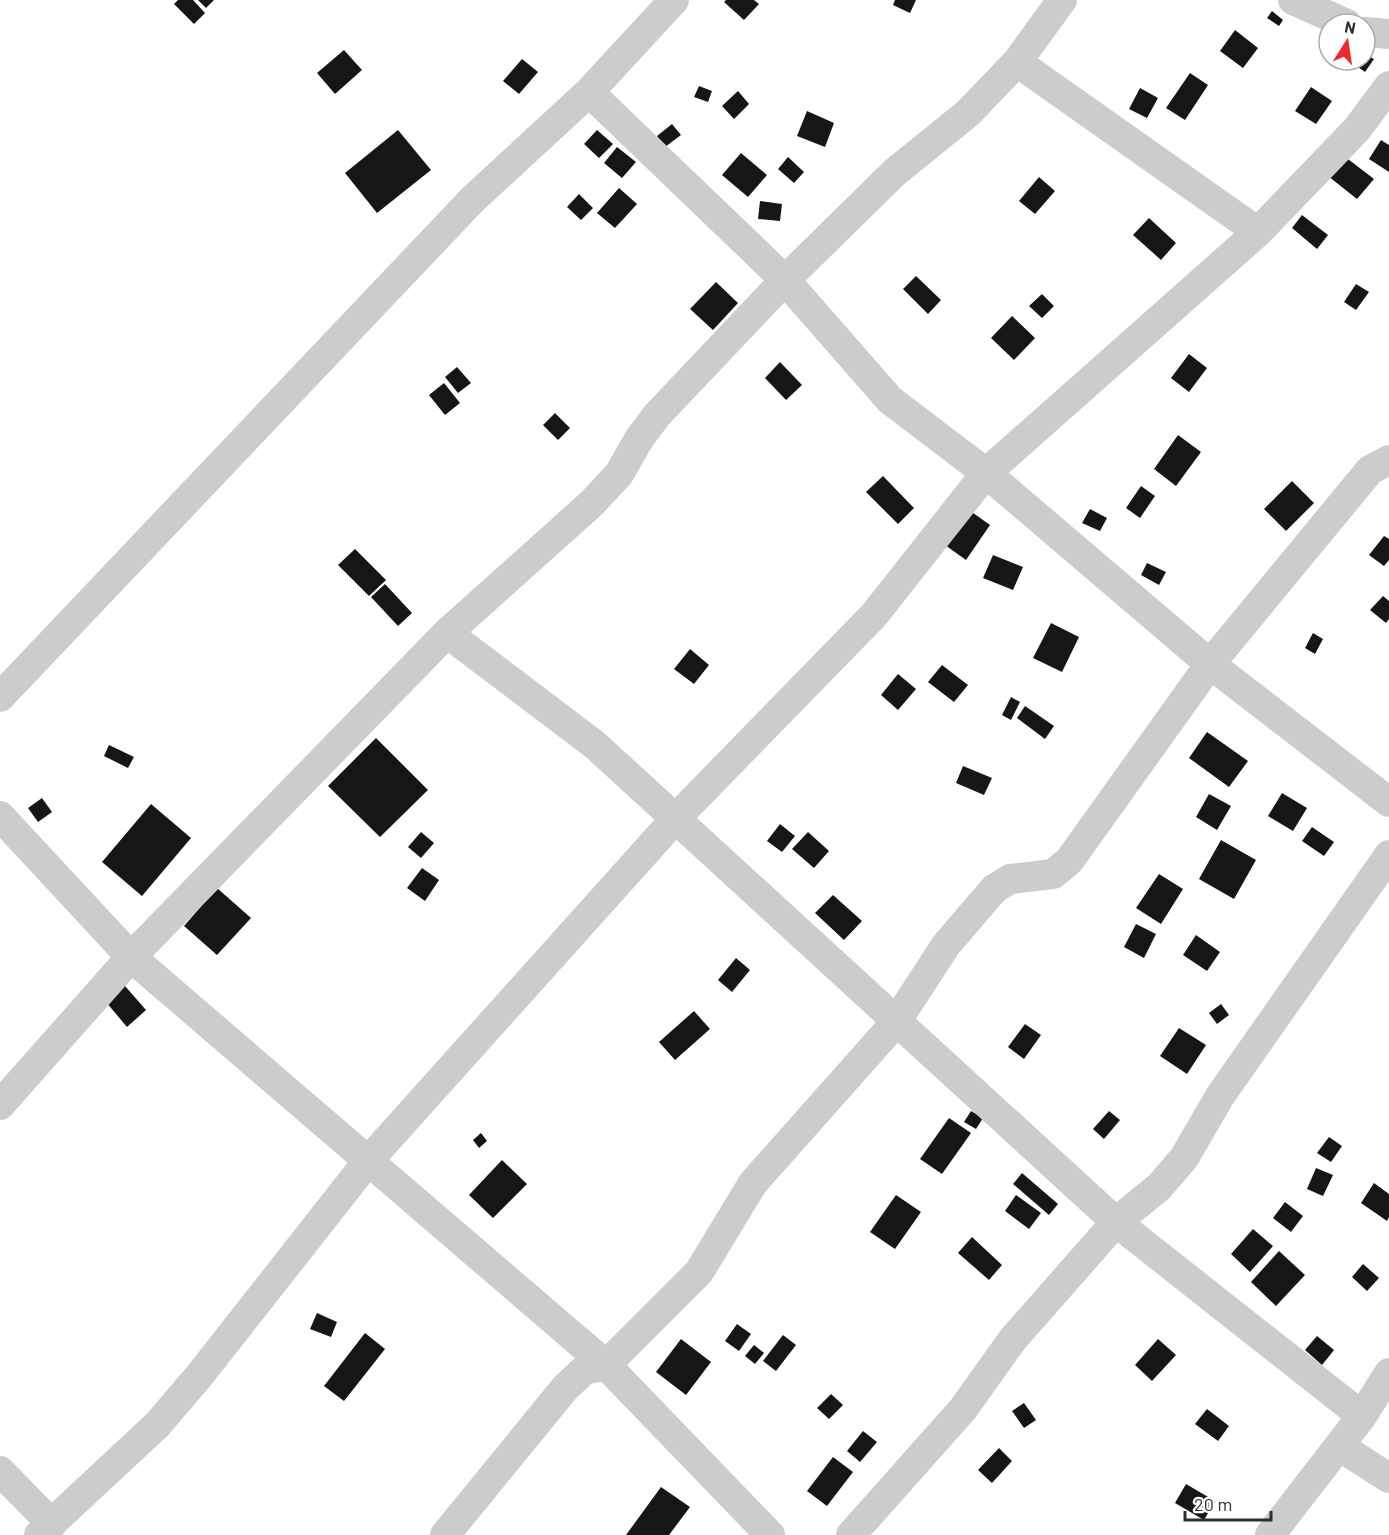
<svg xmlns="http://www.w3.org/2000/svg" width="1389" height="1535" viewBox="0 0 1389 1535" font-family="Barlow,sans-serif">
<style>
.building{fill:#161616}
.lines{fill:none;stroke-linecap:round;stroke-linejoin:round}
.street{stroke:#ccc;stroke-width:30}
</style>
<rect width="100%" height="100%" fill="#fff"/>
<path class="building" d="M 178,0 L 193,0 L 205,13 L 194,24 L 174,4 Z
M 198,0 L 214,0 L 206,8 Z
M 726,0 L 754,0 L 759,4 L 744,20 L 724,2 Z
M 895,0 L 916,0 L 910,13 L 893,5 Z
M 1272,11 L 1283,20 L 1279,26 L 1267,18 Z
M 1235,30 L 1258,48 L 1243,68 L 1220,51 Z
M 344,50 L 362,70 L 335,94 L 317,73 Z
M 1365,54 L 1374,59 L 1365,72 L 1348,60 L 1365,60 Z
M 522,59 L 538,72 L 519,94 L 503,81 Z
M 1190,73 L 1208,85 L 1185,120 L 1166,108 Z
M 699,86 L 712,91 L 708,102 L 694,97 Z
M 1311,87 L 1332,101 L 1316,124 L 1295,111 Z
M 1140,88 L 1158,98 L 1147,118 L 1129,109 Z
M 738,91 L 749,104 L 734,119 L 722,106 Z
M 807,111 L 834,123 L 825,147 L 797,136 Z
M 672,124 L 681,135 L 665,147 L 657,136 Z
M 398,130 L 431,170 L 377,213 L 345,173 Z
M 597,130 L 613,144 L 599,158 L 584,144 Z
M 1381,140 L 1389,145 L 1389,172 L 1369,159 Z
M 617,147 L 636,162 L 622,178 L 604,163 Z
M 741,153 L 767,175 L 748,197 L 722,175 Z
M 1344,156 L 1374,179 L 1357,199 L 1328,176 Z
M 788,157 L 804,172 L 794,183 L 778,169 Z
M 1039,177 L 1055,191 L 1035,214 L 1019,201 Z
M 619,188 L 637,204 L 615,228 L 597,213 Z
M 579,194 L 593,208 L 581,220 L 567,207 Z
M 760,201 L 782,204 L 780,221 L 758,219 Z
M 1302,215 L 1328,235 L 1317,249 L 1292,228 Z
M 1149,218 L 1176,243 L 1161,260 L 1133,235 Z
M 916,276 L 941,300 L 928,314 L 903,289 Z
M 716,282 L 738,303 L 713,330 L 690,309 Z
M 1356,284 L 1369,292 L 1356,310 L 1344,302 Z
M 1042,294 L 1054,306 L 1042,318 L 1029,306 Z
M 1012,316 L 1035,338 L 1014,360 L 991,338 Z
M 1189,354 L 1207,368 L 1189,392 L 1171,378 Z
M 780,362 L 802,385 L 786,400 L 765,378 Z
M 457,367 L 471,383 L 458,393 L 445,377 Z
M 444,383 L 460,403 L 445,415 L 429,395 Z
M 555,413 L 570,428 L 558,440 L 543,425 Z
M 1178,435 L 1201,452 L 1176,486 L 1154,469 Z
M 883,476 L 914,508 L 898,524 L 866,492 Z
M 1292,481 L 1314,503 L 1286,531 L 1264,509 Z
M 1141,486 L 1155,496 L 1140,518 L 1126,508 Z
M 1090,509 L 1107,518 L 1100,531 L 1082,523 Z
M 969,510 L 990,525 L 966,560 L 945,545 Z
M 1384,536 L 1389,539 L 1389,560 L 1384,566 L 1369,555 Z
M 355,549 L 386,580 L 369,596 L 338,565 Z
M 993,555 L 1023,567 L 1013,590 L 983,578 Z
M 1147,563 L 1166,572 L 1159,585 L 1141,575 Z
M 385,584 L 412,613 L 398,626 L 371,597 Z
M 1383,596 L 1389,601 L 1389,619 L 1386,623 L 1370,610 Z
M 1051,623 L 1079,637 L 1062,672 L 1033,658 Z
M 1313,633 L 1323,639 L 1315,654 L 1305,648 Z
M 690,649 L 709,665 L 694,684 L 674,669 Z
M 942,665 L 968,685 L 954,702 L 928,682 Z
M 898,674 L 916,689 L 898,710 L 881,695 Z
M 1011,697 L 1020,702 L 1011,720 L 1002,715 Z
M 1025,706 L 1054,726 L 1045,739 L 1017,718 Z
M 1207,732 L 1248,761 L 1229,787 L 1189,758 Z
M 376,738 L 428,790 L 380,837 L 328,786 Z
M 109,745 L 134,757 L 128,768 L 104,756 Z
M 963,766 L 992,778 L 984,795 L 956,783 Z
M 1282,793 L 1307,808 L 1293,831 L 1268,816 Z
M 1209,794 L 1231,806 L 1217,830 L 1196,817 Z
M 42,798 L 52,812 L 38,822 L 28,808 Z
M 151,804 L 191,838 L 142,896 L 102,862 Z
M 780,824 L 795,836 L 782,852 L 767,841 Z
M 1312,827 L 1334,842 L 1324,856 L 1302,841 Z
M 421,832 L 434,843 L 421,858 L 408,847 Z
M 808,832 L 829,851 L 814,868 L 792,849 Z
M 1221,840 L 1256,860 L 1234,899 L 1199,879 Z
M 422,868 L 439,880 L 425,901 L 407,888 Z
M 1159,874 L 1183,889 L 1161,924 L 1136,908 Z
M 217,888 L 251,918 L 217,955 L 184,926 Z
M 833,895 L 862,921 L 844,940 L 815,913 Z
M 1136,924 L 1156,934 L 1144,958 L 1124,947 Z
M 1196,935 L 1220,952 L 1207,971 L 1183,955 Z
M 736,958 L 750,970 L 732,992 L 718,980 Z
M 125,986 L 146,1010 L 127,1027 L 106,1002 Z
M 1221,1004 L 1229,1015 L 1217,1024 L 1209,1013 Z
M 694,1011 L 710,1029 L 675,1060 L 659,1042 Z
M 1025,1024 L 1041,1035 L 1024,1059 L 1008,1047 Z
M 1179,1028 L 1206,1045 L 1187,1074 L 1160,1056 Z
M 971,1111 L 983,1118 L 976,1129 L 964,1122 Z
M 1109,1111 L 1120,1120 L 1104,1139 L 1093,1129 Z
M 949,1118 L 971,1133 L 942,1174 L 920,1159 Z
M 481,1133 L 487,1141 L 479,1148 L 473,1140 Z
M 1329,1137 L 1342,1146 L 1331,1162 L 1317,1153 Z
M 502,1160 L 527,1184 L 493,1218 L 469,1195 Z
M 1316,1168 L 1333,1175 L 1323,1196 L 1307,1189 Z
M 1022,1173 L 1058,1204 L 1049,1215 L 1013,1184 Z
M 1374,1183 L 1389,1194 L 1389,1217 L 1387,1221 L 1361,1203 Z
M 896,1195 L 921,1212 L 895,1249 L 870,1232 Z
M 1016,1195 L 1041,1213 L 1029,1229 L 1005,1211 Z
M 1285,1202 L 1303,1216 L 1291,1232 L 1273,1218 Z
M 1253,1229 L 1273,1246 L 1250,1272 L 1231,1254 Z
M 972,1237 L 1002,1265 L 989,1280 L 958,1253 Z
M 1279,1251 L 1305,1275 L 1276,1306 L 1251,1282 Z
M 1363,1264 L 1379,1278 L 1367,1291 L 1352,1277 Z
M 317,1313 L 337,1322 L 331,1337 L 310,1329 Z
M 737,1324 L 751,1334 L 739,1351 L 725,1341 Z
M 365,1333 L 385,1349 L 344,1401 L 324,1386 Z
M 783,1335 L 796,1345 L 776,1371 L 763,1361 Z
M 1317,1336 L 1334,1350 L 1322,1365 L 1305,1350 Z
M 681,1339 L 711,1362 L 686,1395 L 656,1372 Z
M 1158,1339 L 1176,1355 L 1152,1381 L 1135,1365 Z
M 754,1345 L 764,1353 L 755,1364 L 745,1356 Z
M 831,1394 L 843,1405 L 829,1419 L 817,1408 Z
M 1024,1403 L 1036,1420 L 1024,1428 L 1012,1411 Z
M 1207,1409 L 1229,1426 L 1218,1441 L 1195,1424 Z
M 863,1431 L 877,1442 L 860,1462 L 847,1451 Z
M 999,1448 L 1012,1461 L 992,1483 L 978,1470 Z
M 833,1457 L 853,1472 L 827,1506 L 807,1491 Z
M 1186,1484 L 1215,1501 L 1204,1520 L 1175,1503 Z
M 661,1487 L 690,1507 L 669,1535 L 626,1535 Z"/>
<g class="lines">
<path class="street" d="M 1293,0 L 1347,24
M 1365,32 L 1389,34
M 1017,62 L 1258,232
M 589,92 L 785,280 L 890,400 L 986,473 L 1210,664 L 1389,802
M 447,633 L 595,745 L 1116,1222 L 1362,1416
M 0,697 L 472,200 L 589,92 L 674,0
M 0,816 L 131,957 L 606,1365 L 770,1535
M 0,1105 L 131,957 L 447,633 L 592,503 L 619,474 L 639,439 L 657,415 L 785,280 L 895,172 L 968,113 L 1017,62 L 1062,0
M 1339,1446 L 1389,1478
M 0,1471 L 52,1524
M 39,1535 L 157,1425 L 199,1376 L 368,1161 L 676,818 L 874,615 L 986,473 L 1258,232 L 1357,129 L 1389,86
M 445,1535 L 565,1388 L 584,1370 L 606,1365 L 699,1272 L 753,1183 L 896,1022 L 946,945 L 994,889 L 1010,879 L 1053,874 L 1069,861 L 1210,664 L 1370,470 L 1389,460
M 851,1535 L 963,1409 L 1013,1339 L 1116,1222 L 1159,1187 L 1184,1158 L 1220,1096 L 1389,855
M 1270,1535 L 1362,1416 L 1389,1373"/>
</g>
<g transform="translate(1347 42) rotate(12)"><circle r="28" fill="#ffffff" stroke="#acacac" stroke-width="1.5"/>
<path d="M0-4.5L10 22L0 15L-10 22Z" fill="#ec2a2e"/>
<text y="-9" font-size="16" font-weight="bold" text-anchor="middle" fill="#2f2f2f">N</text>
</g>
<path d="M1185 1511v9h86v-9" fill="none" stroke="#2f2f2f" stroke-width="3"/>
<text x="1194" y="1511" font-size="18" fill="#2f2f2f" stroke="#ffffff" stroke-width="4.5" paint-order="stroke">20 m</text>
</svg>
